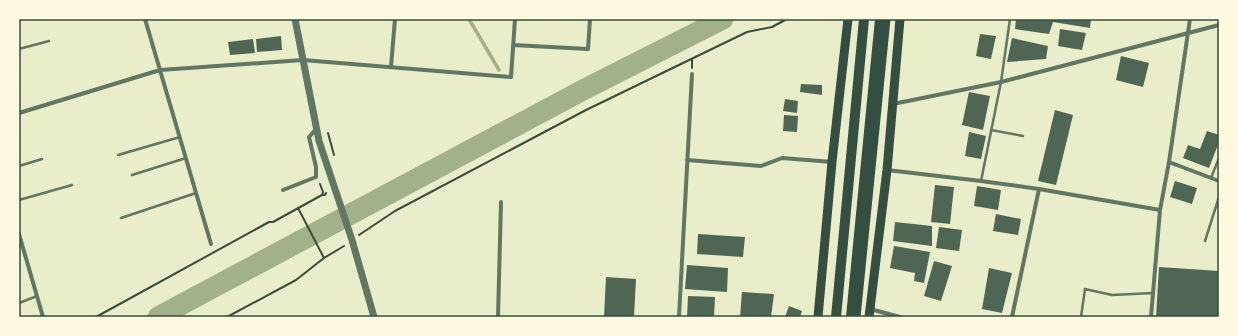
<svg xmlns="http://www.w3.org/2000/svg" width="1238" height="336" viewBox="0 0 1238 336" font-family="'PT Sans',sans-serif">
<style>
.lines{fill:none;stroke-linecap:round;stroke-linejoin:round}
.stream{stroke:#a3b18a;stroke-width:3.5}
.river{stroke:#a3b18a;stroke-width:21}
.building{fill:#4f6655}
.path{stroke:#344e41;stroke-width:2}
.service{stroke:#617663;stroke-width:2.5}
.minor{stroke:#617663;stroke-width:4}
.tertiary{stroke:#617663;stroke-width:7}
.trunk{stroke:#344e41;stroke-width:9}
.motorway{stroke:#344e41;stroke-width:10}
.neatline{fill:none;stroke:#344e41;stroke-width:1.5}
</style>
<rect width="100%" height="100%" fill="#e9edc9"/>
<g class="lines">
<path class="stream" d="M 469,19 L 499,70
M 519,115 L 522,122"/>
<path class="river" d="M 158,317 L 583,90 L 723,19"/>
</g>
<path class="building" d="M 1016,19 L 1091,19 L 1090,28 L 1053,22 L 1049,34 L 1015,29 Z
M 1060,29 L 1086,33 L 1082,50 L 1058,46 Z
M 980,34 L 996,36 L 991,59 L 976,56 Z
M 281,36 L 282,50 L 257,52 L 256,39 Z
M 1012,38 L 1048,46 L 1046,59 L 1007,62 Z
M 253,39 L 255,53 L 230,55 L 228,42 Z
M 1121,56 L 1149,63 L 1143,87 L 1116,80 Z
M 801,84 L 822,85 L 822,95 L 800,92 Z
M 969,92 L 990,96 L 983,130 L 962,125 Z
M 785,99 L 798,101 L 797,113 L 783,111 Z
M 1055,110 L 1073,115 L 1056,185 L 1038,181 Z
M 784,115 L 798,116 L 797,132 L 783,131 Z
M 1207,131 L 1219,135 L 1219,142 L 1209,168 L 1183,158 L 1188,145 L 1200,149 Z
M 969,132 L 986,136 L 981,159 L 965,156 Z
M 1175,181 L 1197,188 L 1192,204 L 1170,197 Z
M 935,185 L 954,187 L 950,224 L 931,222 Z
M 977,186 L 1001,190 L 998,210 L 974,206 Z
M 996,214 L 1021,219 L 1018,235 L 993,231 Z
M 895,222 L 932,226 L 932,246 L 893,241 Z
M 939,227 L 962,230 L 959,251 L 936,248 Z
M 698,234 L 745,237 L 743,257 L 697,254 Z
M 894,246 L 930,252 L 924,283 L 914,281 L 915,273 L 890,268 Z
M 934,261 L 952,266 L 941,301 L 924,296 Z
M 687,265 L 728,268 L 727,292 L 685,289 Z
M 1159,267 L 1219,271 L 1218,287 L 1219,287 L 1219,317 L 1156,317 Z
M 989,268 L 1012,273 L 1002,313 L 982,309 Z
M 606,277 L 636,279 L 634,317 L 604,317 Z
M 742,292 L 774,294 L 771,317 L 740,317 Z
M 688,296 L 715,297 L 714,317 L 687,317 Z
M 789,306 L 802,311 L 800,317 L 785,317 Z"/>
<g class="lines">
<path class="path" d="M 692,68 L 692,59
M 328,133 L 334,155
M 320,184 L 323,192 L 322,195
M 298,208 L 324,258
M 359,235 L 395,211 L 586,110 L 747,32 L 772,27 L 787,19
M 96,317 L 269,222 L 273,222 L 322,195 L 325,195 L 326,193
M 227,317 L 296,280 L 324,258 L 344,246"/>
<path class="service" d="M 19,49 L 49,41
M 991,130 L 1023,136
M 118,155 L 180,137
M 19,166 L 42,159
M 132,175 L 186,158
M 1211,178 L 1219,158
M 981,181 L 1001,82 L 1010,19
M 19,200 L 72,185
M 121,218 L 196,193
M 1205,241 L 1219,197
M 19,303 L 37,296
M 1081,317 L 1085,289 L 1112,295 L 1153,293"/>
<path class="minor" d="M 145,19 L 211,244
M 513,45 L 588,49 L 590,19
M 391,67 L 395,19
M 893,104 L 1001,82 L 1219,25
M 19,113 L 160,70 L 303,60 L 511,77 L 515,19
M 687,160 L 761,166 L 782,158 L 832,162
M 1169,162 L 1219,181
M 887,170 L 981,181 L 1039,189
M 283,190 L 316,177 L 316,167 L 309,137 L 316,129
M 19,234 L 43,317
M 870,309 L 900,317
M 498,317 L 501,202
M 679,317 L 692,74
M 1012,317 L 1039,189 L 1160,210
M 1151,317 L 1160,210 L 1169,162 L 1190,19"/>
<path class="tertiary" d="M 295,19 L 319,141 L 352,240 L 374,317"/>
<path class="trunk" d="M 818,317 L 832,162 L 848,19
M 856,317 L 886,19
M 869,317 L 887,170 L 900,19"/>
<path class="motorway" d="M 836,317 L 864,19
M 851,317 L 880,19"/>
</g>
<rect width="1238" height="336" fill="none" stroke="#fefae0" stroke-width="40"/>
<rect x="20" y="20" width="1198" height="296" class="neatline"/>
</svg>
